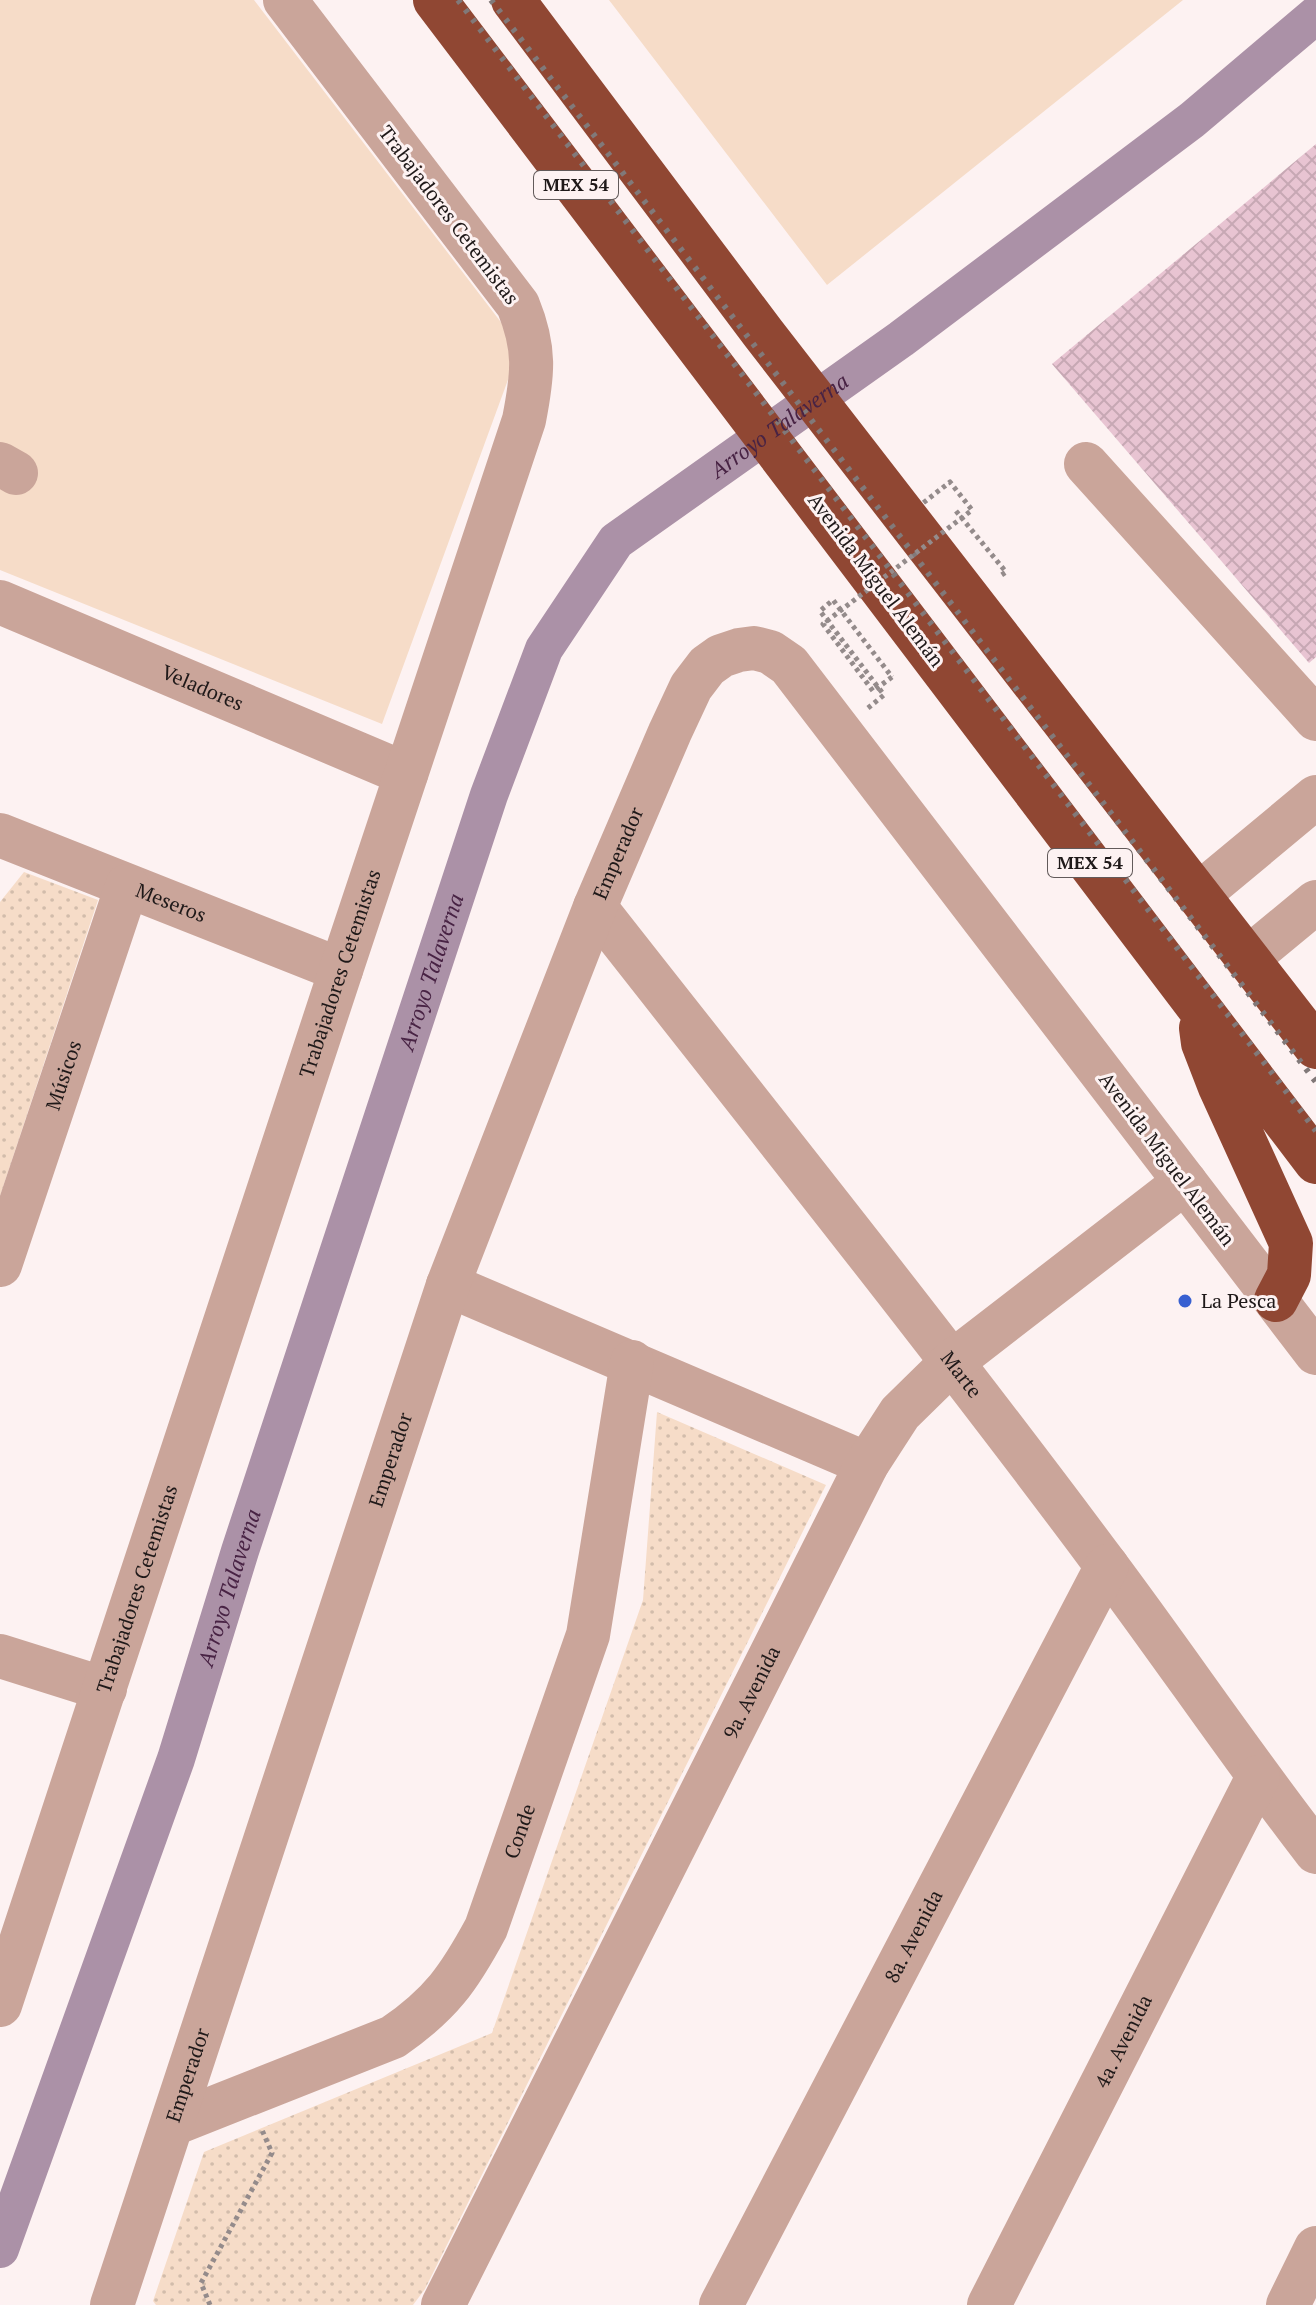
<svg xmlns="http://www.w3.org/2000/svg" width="1316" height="2305" viewBox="0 0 1316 2305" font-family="'PT Serif',serif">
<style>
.green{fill:#f6dcc8}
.park{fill:url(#park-dots)}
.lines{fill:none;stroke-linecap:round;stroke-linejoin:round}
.canal{stroke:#ab91a7;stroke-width:38}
.building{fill:url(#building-cross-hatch)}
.path{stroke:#948b8b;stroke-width:5;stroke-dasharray:4 4;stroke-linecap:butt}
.minor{stroke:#caa59a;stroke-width:44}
.highway{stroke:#904733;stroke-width:44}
.rail{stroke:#817979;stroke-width:6;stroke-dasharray:4 8;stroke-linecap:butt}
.path-bridge{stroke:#948b8b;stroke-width:5;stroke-dasharray:4 4;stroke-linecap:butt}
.poi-dot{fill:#3860d1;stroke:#fdf2f2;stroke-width:3}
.labels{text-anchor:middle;stroke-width:6;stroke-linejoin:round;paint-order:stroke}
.shield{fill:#fdf2f2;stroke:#625a5a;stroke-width:2}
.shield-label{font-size:18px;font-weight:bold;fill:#1f1919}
.street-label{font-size:20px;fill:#1f1919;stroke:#fdf2f2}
.poi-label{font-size:20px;fill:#1f1919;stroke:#fdf2f2;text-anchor:start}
.water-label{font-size:22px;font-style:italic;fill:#482344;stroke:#fdf2f2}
</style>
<defs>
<pattern id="park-dots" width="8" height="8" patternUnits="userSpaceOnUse" patternTransform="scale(2)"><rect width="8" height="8" fill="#f6dcc8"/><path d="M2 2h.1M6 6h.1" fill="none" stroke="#d2bcab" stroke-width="1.8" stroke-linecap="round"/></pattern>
<pattern id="building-cross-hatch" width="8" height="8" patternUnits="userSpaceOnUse" patternTransform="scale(2)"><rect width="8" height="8" fill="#e8c4d2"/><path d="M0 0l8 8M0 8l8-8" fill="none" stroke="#c7a8b4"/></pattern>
</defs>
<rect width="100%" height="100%" fill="#fdf2f2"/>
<path class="green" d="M 0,0 L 254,0 L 520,347 L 382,724 L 0,570 Z
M 609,0 L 1183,0 L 827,285 Z"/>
<path class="park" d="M 24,872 L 98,900 L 0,1196 L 0,902 Z
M 657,1412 L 826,1485 L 425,2289 L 413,2305 L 156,2305 L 153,2301 L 204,2152 L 492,2033 L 643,1600 Z"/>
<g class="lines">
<path class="canal" id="s1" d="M 0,2249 L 176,1759 L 240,1551 L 489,795 L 544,649 L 616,541 L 901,339 L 1192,120 L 1316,15"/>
</g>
<path class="building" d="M 1316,144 L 1316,657 L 1309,663 L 1052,364 Z"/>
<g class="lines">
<path class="path" d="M 956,511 L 1006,572 L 1000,576
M 868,708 L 884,695 L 820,611 L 833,600 L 892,677
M 210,2305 L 201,2283 L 272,2153 L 262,2130"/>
<g class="minor">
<path d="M 0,464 L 16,473"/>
<path d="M 1086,464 L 1316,719"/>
<path id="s2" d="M 0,602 L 406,774"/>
<path id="s3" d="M 0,835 L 341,970"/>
<path d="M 1198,895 L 1316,797"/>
<path id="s4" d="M 595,907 C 766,1125 940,1342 1106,1565 C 1177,1660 1243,1758 1316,1852"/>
<path d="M 1247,959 L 1316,902"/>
<path id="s5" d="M 0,1265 L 127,886"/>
<path d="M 448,1285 L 867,1464"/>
<path d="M 0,1656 L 105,1689"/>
<path id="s6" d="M 0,2005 L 341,970 L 524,420 C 533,374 536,349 518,305 L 285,0"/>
<path id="s7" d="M 173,2124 L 393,2037 C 441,2004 459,1978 486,1928 L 588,1635 L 632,1362"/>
<path id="s8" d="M 112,2305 L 448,1285 L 595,907 L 670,732 L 691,687 L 707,666 L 721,656 L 739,650 L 754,648 L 770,652 L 789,665 L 1316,1353"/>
<path id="s9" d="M 443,2305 L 867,1464 L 900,1413 L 952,1362 L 1185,1182"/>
<path id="s10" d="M 721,2305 L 1107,1566"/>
<path id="s11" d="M 989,2305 L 1258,1777"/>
<path d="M 1288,2305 L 1316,2248"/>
</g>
<path class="highway" d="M 435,0 L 1316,1162
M 513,0 L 763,333 L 1316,1047
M 1201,1028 L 1203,1043 L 1220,1087 L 1291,1243 L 1289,1275 L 1276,1300"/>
<path class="rail" d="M 458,0 L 1316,1131
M 491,0 L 1316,1082"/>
<path class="path-bridge" d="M 892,677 L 873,691 L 823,624 L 972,510 L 950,482 L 923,503"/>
</g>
<circle class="poi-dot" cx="1185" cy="1301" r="8"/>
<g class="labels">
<g class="shield">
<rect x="534" y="171" width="84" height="28" rx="6"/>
<rect x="1048" y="849" width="84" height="28" rx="6"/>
</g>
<g class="shield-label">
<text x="576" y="191">MEX 54</text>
<text x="1090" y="869">MEX 54</text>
</g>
<g class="street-label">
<text transform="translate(449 215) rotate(53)" y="7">Trabajadores Cetemistas</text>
<text transform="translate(876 580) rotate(53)" y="7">Avenida Miguel Alemán</text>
<text dy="7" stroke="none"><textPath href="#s2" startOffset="220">Veladores</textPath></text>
<text dy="7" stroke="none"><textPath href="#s8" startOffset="1538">Emperador</textPath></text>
<text dy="7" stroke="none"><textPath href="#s3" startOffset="184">Meseros</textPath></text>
<text dy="7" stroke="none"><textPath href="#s6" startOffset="1086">Trabajadores Cetemistas</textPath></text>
<text dy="7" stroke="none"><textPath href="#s5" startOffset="200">Músicos</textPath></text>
<text transform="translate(1167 1159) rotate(53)" y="7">Avenida Miguel Alemán</text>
<text dy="7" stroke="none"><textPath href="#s4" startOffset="594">Marte</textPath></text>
<text dy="7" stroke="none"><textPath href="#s8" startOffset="890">Emperador</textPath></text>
<text dy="7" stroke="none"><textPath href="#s6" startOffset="438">Trabajadores Cetemistas</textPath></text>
<text dy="7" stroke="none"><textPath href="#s9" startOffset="686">9a. Avenida</textPath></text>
<text dy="7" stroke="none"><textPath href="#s7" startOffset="484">Conde</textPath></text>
<text dy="7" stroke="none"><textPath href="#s10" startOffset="416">8a. Avenida</textPath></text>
<text dy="7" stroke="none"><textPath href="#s11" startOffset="296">4a. Avenida</textPath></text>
<text dy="7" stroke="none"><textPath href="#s8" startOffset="242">Emperador</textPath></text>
</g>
<g class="poi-label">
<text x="1201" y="1308">La Pesca</text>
</g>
<g class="water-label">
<text dy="8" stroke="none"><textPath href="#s1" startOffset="2020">Arroyo Talaverna</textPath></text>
<text dy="8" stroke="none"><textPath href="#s1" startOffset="1348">Arroyo Talaverna</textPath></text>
<text dy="8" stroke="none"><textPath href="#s1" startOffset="700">Arroyo Talaverna</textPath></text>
</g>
</g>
</svg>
